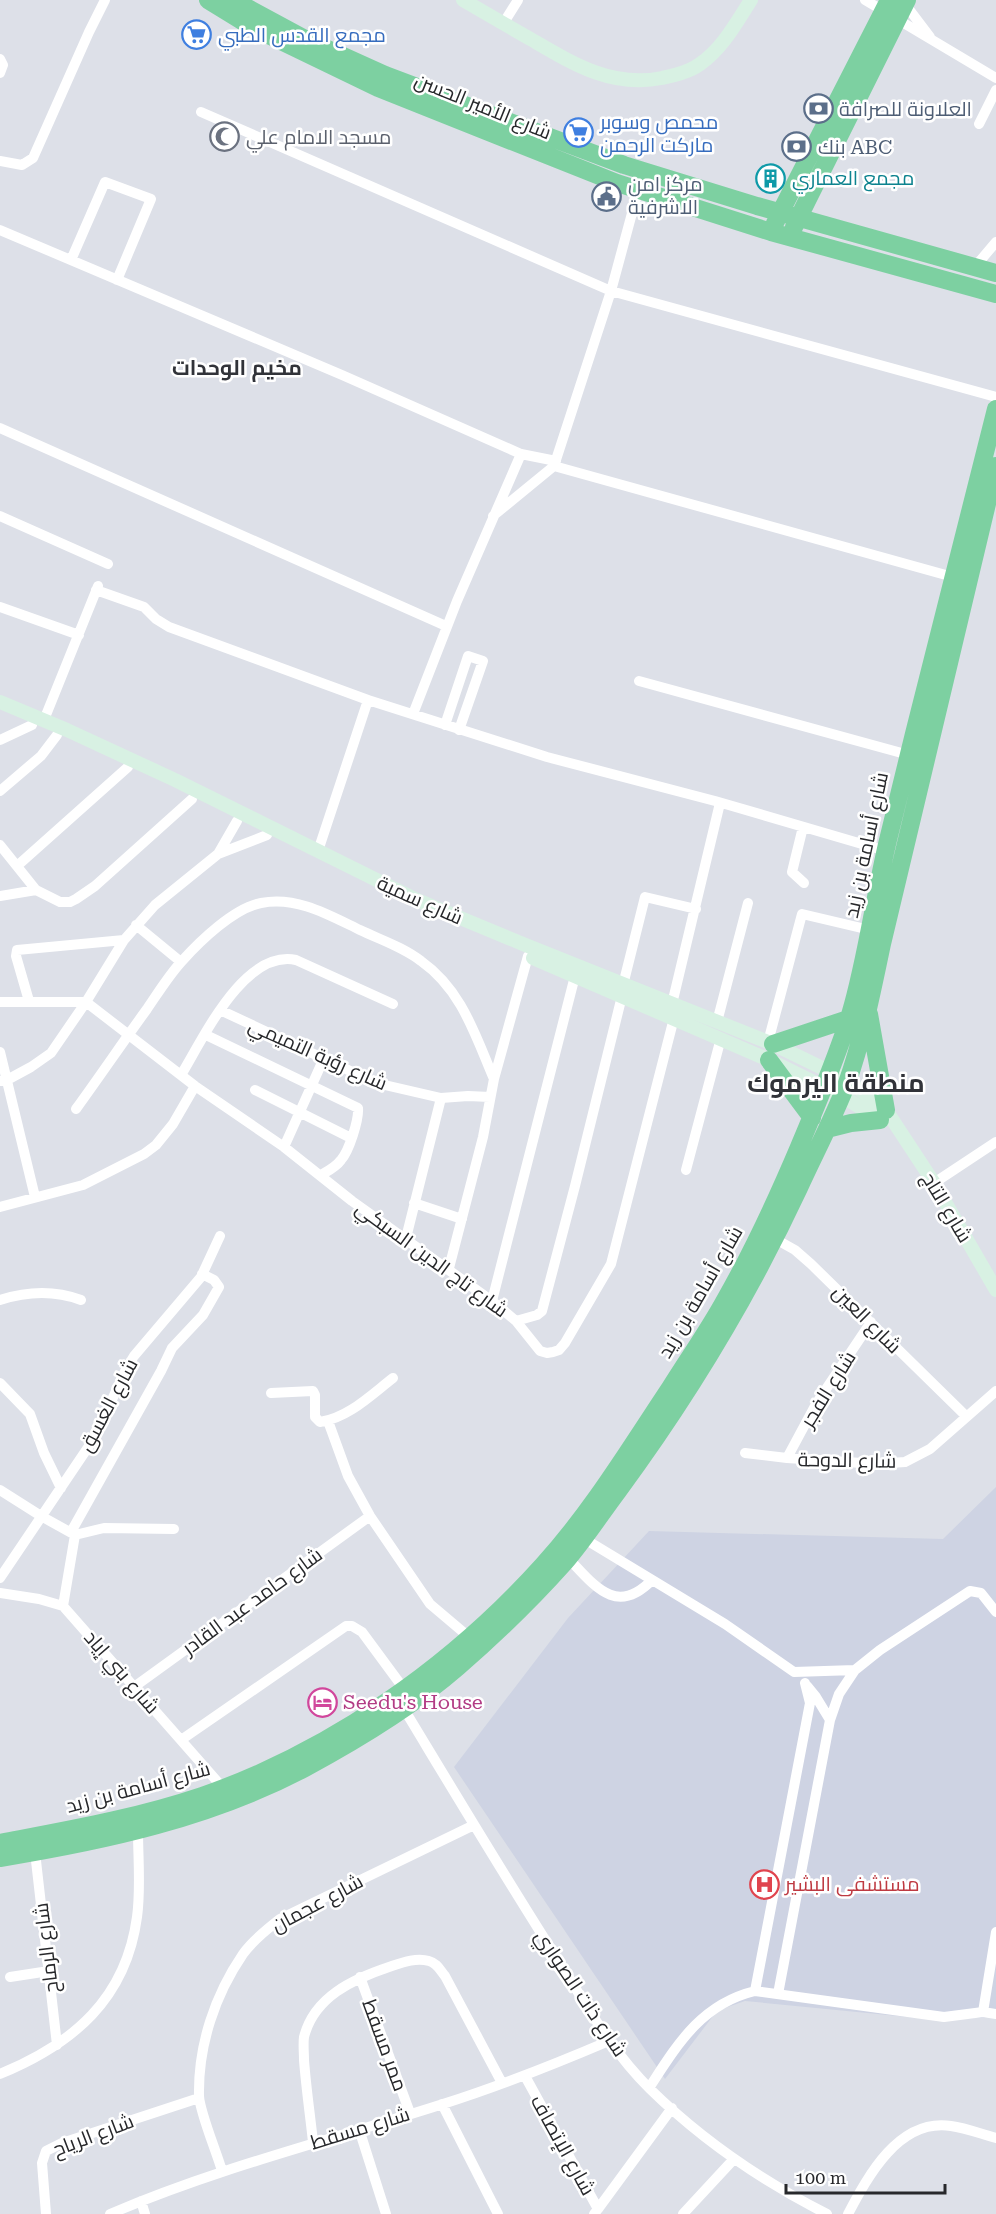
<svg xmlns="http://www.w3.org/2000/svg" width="996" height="2214" viewBox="0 0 996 2214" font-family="'Roboto Serif',Cairo,serif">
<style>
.built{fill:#ced3e3}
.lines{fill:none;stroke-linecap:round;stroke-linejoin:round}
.street{stroke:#fff;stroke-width:10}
.secondary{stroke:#d8f1e3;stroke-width:14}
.highway{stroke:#7dd0a1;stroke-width:18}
.labels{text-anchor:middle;stroke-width:5;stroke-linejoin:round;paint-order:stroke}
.shop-label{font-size:20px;fill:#366cbe;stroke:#fff;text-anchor:start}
.street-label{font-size:20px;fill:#27282b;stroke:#fff}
.service-label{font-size:20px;fill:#4e5e75;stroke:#fff;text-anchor:start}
.worship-label{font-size:20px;fill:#5b616d;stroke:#fff;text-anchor:start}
.culture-label{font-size:20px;fill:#0d838f;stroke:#fff;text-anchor:start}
.hotel-label{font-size:20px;fill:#b23c85;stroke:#fff;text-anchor:start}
.health-label{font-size:20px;fill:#be3a42;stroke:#fff;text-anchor:start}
.neighbourhood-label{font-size:21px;font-weight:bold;fill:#313339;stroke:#fff}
.district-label{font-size:26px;font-weight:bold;fill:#313339;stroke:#fff}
</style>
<rect width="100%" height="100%" fill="#dde0e8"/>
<path class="built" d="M 996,1487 L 996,2019 L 994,2017 L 939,2020 L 745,2001 L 722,2009 L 713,2016 L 665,2079 L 454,1767 L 568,1618 L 649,1531 L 943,1539 Z"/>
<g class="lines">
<path class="street" d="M 865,0 L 996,78
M 905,4 L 930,37
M 503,24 L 518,0
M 0,59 L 3,65 L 0,73
M 201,112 L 611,291 L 996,397
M 979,124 L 996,90
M 0,161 L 22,165 L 33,158 L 89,32 L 105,0
M 0,230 L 342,375 L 521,454 L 556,461
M 71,260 L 105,182 L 151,199 L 117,280
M 974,268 L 996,242
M 0,428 L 446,626
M 554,466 L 953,577
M 0,516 L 108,564
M 493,516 L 554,466 L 611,291 L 638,191
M 96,590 L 144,607 L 156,619 L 169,627 L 368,700
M 0,607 L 79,635
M 639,681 L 909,755
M 413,714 L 457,601 L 521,454
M 44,720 L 98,586
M 445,725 L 468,656 L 483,661 L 459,730
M 0,740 L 32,725
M 0,791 L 41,756 L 57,735
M 803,827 L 792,872 L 804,883
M 0,845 L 36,890
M 318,851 L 368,700 L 547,757 L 715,801 L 886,851
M 218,854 L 237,821
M 17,866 L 128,767
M 0,896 L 36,890 L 60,902 L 70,902 L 76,899 L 95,886 L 192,799
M 136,925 L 181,962
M 623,985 L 645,897 L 696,909
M 29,1001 L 16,956 L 17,950 L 124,940
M 0,1002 L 86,1002 L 195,1086 L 284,1147 L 352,1201 L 492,1301 L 516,1321 L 540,1351 L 547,1353 L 553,1352 L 559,1350 L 565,1343 L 611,1264 L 674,1018
M 672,1004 L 720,803
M 220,1010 L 376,1083 L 441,1098 L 468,1096 L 490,1097
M 717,1022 L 748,903
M 206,1035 L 358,1108 C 359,1120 349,1151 341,1160 C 336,1167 328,1171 321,1175
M 768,1042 L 802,914 L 870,930
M 0,1052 L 35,1197
M 181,1075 C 203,1039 244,949 296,960 L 393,1004
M 0,1081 L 7,1080 L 31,1067 L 51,1053 L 86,1002 L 124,940 L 155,905 L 218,854 L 267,835
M 255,1090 L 351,1138
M 76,1109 C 100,1076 123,1042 147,1009 C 158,993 169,975 182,961 C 200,941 234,908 261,903 C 297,896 329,915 360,930 C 381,940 403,947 421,961 C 462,990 475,1035 494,1079
M 284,1147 L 324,1058
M 686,1170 L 721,1038
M 934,1183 L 996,1142
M 414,1203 L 462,1219
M 0,1207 L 83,1185 L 144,1154 L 156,1145 L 173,1124 L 195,1086
M 770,1236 L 795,1250 L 811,1264 L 966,1416
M 406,1238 L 441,1098
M 449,1268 L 483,1137 L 494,1079 L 528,956
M 0,1300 C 28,1291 54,1290 81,1300
M 492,1301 L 575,976
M 516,1321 L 537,1315 L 542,1311 L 575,1186 L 622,996
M 0,1383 L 30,1414 L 44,1453 L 61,1488
M 271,1393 L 313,1391 L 315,1395 L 315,1417 L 320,1422 C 348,1418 371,1395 393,1378
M 328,1421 L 348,1476 L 370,1516 L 430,1604 L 469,1637
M 745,1453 L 787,1458 L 876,1464 L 905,1462 L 930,1449 L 996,1391
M 787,1458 L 816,1404 L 871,1322
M 0,1490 L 41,1516 L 75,1535
M 71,1532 L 161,1371 L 172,1348 L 203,1315 L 219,1287 L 214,1280 L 202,1274
M 583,1538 L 725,1624 L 794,1672 L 855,1670 L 880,1650 L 970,1591 L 981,1593 L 996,1612
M 568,1558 C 594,1585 616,1617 652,1580
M 0,1578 L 95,1437 L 126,1369 L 134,1356 L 201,1277 L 220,1236
M 0,1593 L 39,1599 L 63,1606 L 223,1788
M 63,1606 L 75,1535 L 104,1528 L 174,1529
M 807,1686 L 816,1697 L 830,1720 L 839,1694 L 855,1670
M 134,1687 L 370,1516
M 404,1709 C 453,1790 502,1872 553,1952 C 583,1999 610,2050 650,2089 C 702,2140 762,2181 827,2214
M 181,1740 L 346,1626 L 352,1626 L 362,1632 L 404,1689
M 35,1852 L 57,2045
M 10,1977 L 49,1971
M 360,1977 L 410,2113
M 755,1991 L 810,1703 L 805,1683
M 778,1994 L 830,1720
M 983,2012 L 996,1932
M 0,2074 C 73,2044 126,1999 137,1917 C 141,1889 138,1859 138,1830
M 525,2076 L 598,2209 L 594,2214
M 649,2088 C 677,2045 701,2004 755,1991 L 944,2017 L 983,2012 L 996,2014
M 442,2104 L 498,2214
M 359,2129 L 386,2214
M 313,2142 C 310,2114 306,2087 304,2060 C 304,2052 303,2044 304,2037 C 314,1997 353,1979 389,1967 C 401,1963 416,1957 429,1961 C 437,1963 440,1970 445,1976 L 502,2083
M 222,2171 C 217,2153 200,2113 199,2096 C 198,2045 215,1995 243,1954 C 253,1940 267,1929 280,1919 L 474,1825
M 141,2201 L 145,2214
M 598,2209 L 672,2108
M 46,2214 L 42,2163 L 46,2151 L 62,2143 L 199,2098
M 110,2214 C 220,2167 331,2140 443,2104 C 500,2086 555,2064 609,2041
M 683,2214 L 733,2160
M 848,2214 C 868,2176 899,2118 951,2126 C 966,2128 981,2134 996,2138"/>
<path class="secondary" d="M 463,0 C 487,14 511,28 534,41 C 575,65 613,88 662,78 C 675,75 689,72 700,64 C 723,48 736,23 751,0
M 0,702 L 67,730 L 175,780 L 417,900 L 523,944 L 773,1044 L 847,1080 L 886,1110 L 934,1183 L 996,1290
M 533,958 L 769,1060 L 842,1096 L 882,1121"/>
<path class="highway" d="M 208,0 L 252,27 L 378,88 L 617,183 L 771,232 L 996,294
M 233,0 L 303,38 L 385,75 L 624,165 L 757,206 L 996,273
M 775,223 L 889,0
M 794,227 L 907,0
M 869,1014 L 886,1110
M 773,1044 L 848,1019
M 769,1060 L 812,1118
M 827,1129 L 851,1123 L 880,1120
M 0,1843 C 68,1830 137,1818 202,1796 C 332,1751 452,1666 543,1565 C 592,1511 630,1448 670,1388 C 688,1359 708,1331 725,1300 C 753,1251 777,1199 799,1147 C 817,1104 836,1060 850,1015 C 867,958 874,898 888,840 C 923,696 959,552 996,409
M 0,1858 C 104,1841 211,1818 305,1768 C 359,1739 412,1707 458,1667 C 496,1634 532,1599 565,1562 C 584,1540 600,1515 618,1491 C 688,1396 749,1295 799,1188 C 815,1153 833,1119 847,1083 C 863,1038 872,991 882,944 L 996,466"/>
</g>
<defs>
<symbol id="supermarket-ring" viewBox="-11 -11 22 22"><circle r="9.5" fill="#fff" stroke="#3f7fe0" stroke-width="1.5"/><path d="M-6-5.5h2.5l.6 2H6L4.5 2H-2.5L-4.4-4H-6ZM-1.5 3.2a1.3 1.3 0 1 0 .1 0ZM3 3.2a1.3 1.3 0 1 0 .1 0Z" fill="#3f7fe0"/></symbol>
<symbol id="bank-ring" viewBox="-11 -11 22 22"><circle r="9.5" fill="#fff" stroke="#5c6f8a" stroke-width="1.5"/><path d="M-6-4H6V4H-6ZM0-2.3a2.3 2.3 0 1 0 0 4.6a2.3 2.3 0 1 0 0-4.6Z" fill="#5c6f8a"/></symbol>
<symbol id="mosque-ring" viewBox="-11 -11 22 22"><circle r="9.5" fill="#fff" stroke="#6b7280" stroke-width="1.5"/><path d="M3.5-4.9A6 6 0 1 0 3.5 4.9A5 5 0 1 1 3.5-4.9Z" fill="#6b7280"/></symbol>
<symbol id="building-ring" viewBox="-11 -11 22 22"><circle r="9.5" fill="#fff" stroke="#0f9aa8" stroke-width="1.5"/><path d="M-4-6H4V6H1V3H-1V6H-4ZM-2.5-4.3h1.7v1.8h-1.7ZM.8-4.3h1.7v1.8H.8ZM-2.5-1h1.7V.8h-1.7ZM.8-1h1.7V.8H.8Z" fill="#0f9aa8"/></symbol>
<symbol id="civic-ring" viewBox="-11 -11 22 22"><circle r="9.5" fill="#fff" stroke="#5c6f8a" stroke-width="1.5"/><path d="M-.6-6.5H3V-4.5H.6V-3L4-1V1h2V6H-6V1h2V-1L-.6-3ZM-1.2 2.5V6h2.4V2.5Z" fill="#5c6f8a"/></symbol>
<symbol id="hotel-ring" viewBox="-11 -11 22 22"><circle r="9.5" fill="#fff" stroke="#d1479c" stroke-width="1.5"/><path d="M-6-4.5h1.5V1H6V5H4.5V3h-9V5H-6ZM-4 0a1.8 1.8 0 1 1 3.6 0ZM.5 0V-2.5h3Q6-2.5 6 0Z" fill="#d1479c"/></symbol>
<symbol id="hospital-ring" viewBox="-11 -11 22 22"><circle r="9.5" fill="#fff" stroke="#e0444e" stroke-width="1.5"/><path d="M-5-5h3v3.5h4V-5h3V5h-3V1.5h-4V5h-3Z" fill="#e0444e"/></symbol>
</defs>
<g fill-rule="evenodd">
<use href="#supermarket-ring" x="180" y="18" width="33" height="33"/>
<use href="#bank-ring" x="802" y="92" width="33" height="33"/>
<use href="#supermarket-ring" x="562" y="116" width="33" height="33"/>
<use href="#mosque-ring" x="208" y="120" width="33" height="33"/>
<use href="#bank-ring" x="780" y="130" width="33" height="33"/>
<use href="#building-ring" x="754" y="162" width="33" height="33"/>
<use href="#civic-ring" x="590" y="180" width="33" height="33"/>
<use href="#hotel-ring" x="306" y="1686" width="33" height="33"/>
<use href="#hospital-ring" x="748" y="1868" width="33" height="33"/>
</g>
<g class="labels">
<g class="shop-label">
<text x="218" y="42">مجمع القدس الطبي</text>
<text x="600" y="129">محمص وسوبر<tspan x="600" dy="23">ماركت الرحمن</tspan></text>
</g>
<g class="street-label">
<text transform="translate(483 106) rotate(22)" y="7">شارع الأمير الحسن</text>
<text transform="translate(866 845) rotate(-78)" y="7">شارع أسامة بن زيد</text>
<text transform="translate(420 900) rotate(24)" y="7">شارع سمية</text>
<text transform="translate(318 1054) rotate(24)" y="7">شارع رؤبة التميمي</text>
<text transform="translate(947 1207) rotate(59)" y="7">شارع التاج</text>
<text transform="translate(432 1259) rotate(36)" y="7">شارع تاج الدين السبكي</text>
<text transform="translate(700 1292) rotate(-60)" y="7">شارع أسامة بن زيد</text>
<text transform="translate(867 1319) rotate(45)" y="7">شارع العين</text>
<text transform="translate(828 1389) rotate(-58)" y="7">شارع الفجر</text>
<text transform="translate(108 1405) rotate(-62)" y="7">شارع الغسق</text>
<text transform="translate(847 1460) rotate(1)" y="7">شارع الدوحة</text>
<text transform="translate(252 1601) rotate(-36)" y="7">شارع حامد عبد القادر</text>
<text transform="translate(122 1672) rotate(49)" y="7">شارع بني إياد</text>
<text transform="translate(138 1787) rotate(-15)" y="7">شارع أسامة بن زيد</text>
<text transform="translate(317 1903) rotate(-28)" y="7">شارع عجمان</text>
<text transform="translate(46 1948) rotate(-97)" y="7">شارع الرماح</text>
<text transform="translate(581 1993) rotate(56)" y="7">شارع ذات الصواري</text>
<text transform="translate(385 2045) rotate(70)" y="7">ممر مسقط</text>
<text transform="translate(360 2128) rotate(-17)" y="7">شارع مسقط</text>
<text transform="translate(93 2135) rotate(-21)" y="7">شارع الرياح</text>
<text transform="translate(563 2145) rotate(61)" y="7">شارع الإتصاف</text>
</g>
<g class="service-label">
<text x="839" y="116">العلاونة للصرافة</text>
<text x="818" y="154">بنك ABC</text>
<text x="628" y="191">مركز امن<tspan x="628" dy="23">الاشرفية</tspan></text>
</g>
<g class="worship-label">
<text x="246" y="144">مسجد الامام علي</text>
</g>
<g class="culture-label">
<text x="792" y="185">مجمع العماري</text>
</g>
<g class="hotel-label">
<text x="343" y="1709">Seedu's House</text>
</g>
<g class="health-label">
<text x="785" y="1891">مستشفى البشير</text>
</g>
<g class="neighbourhood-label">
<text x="237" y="375">مخيم الوحدات</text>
</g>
<g class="district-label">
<text x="836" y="1092">منطقة اليرموك</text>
</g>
</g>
<path d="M786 2184v9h159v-9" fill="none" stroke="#27282b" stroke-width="3"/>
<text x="795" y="2184" font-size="18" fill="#27282b" stroke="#ffffff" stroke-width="4.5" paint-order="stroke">100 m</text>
</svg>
